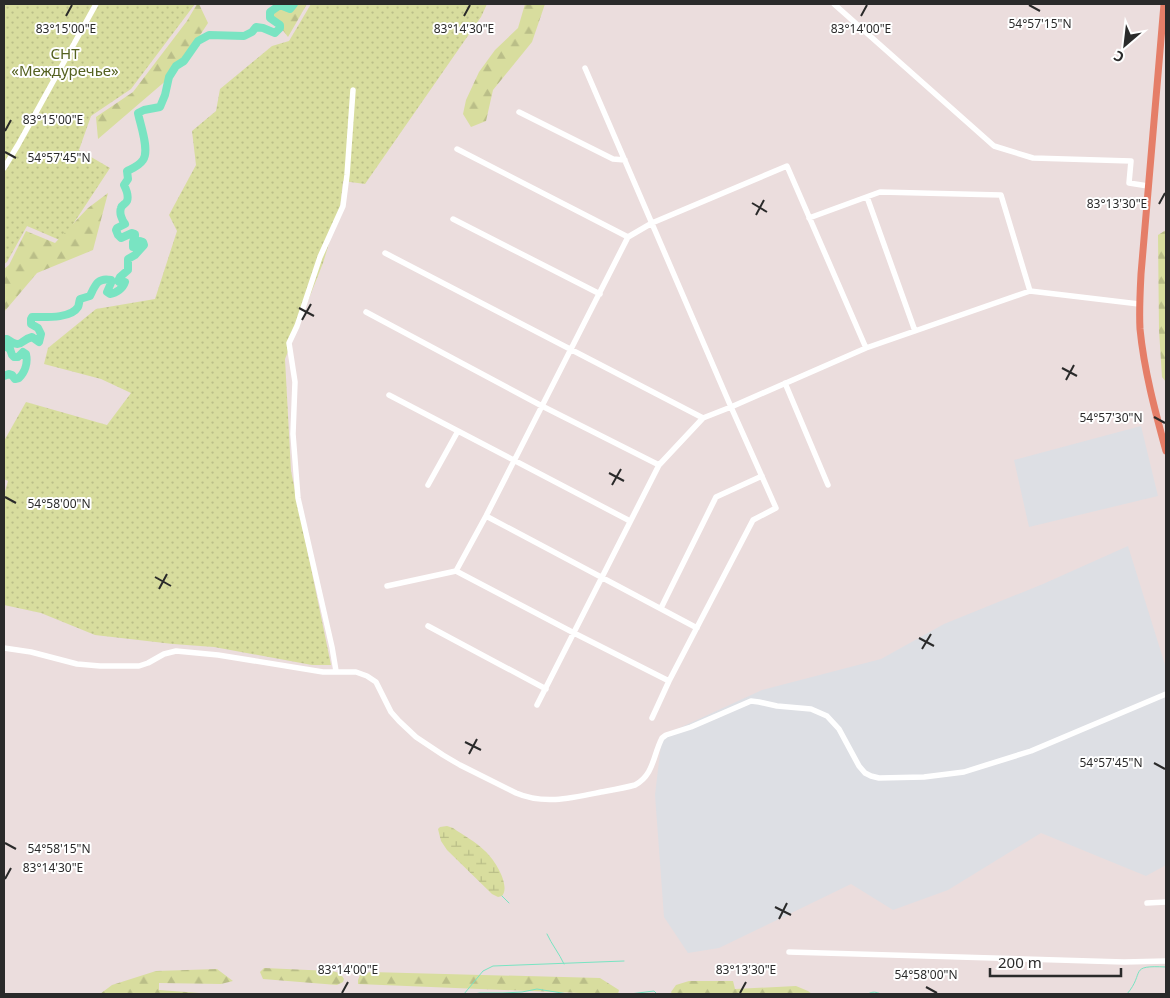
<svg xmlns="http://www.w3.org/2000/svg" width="1170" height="998" viewBox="0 0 1170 998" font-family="'Noto Sans',sans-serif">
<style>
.industrial{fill:#dddfe4}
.green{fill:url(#green-dots)}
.forest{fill:url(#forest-firs)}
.wetland{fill:url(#wetland-marsh)}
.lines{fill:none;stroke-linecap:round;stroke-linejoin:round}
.stream{stroke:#79e4c2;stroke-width:1}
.river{stroke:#79e4c2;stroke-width:8}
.minor{stroke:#fff;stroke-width:5.5}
.major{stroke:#e57e68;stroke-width:7}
.ticks{fill:none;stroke:#2a2a2a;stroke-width:2}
.labels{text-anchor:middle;stroke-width:4;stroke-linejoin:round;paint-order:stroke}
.park-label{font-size:15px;fill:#546120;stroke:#fff}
.ticks-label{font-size:12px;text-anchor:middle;fill:#2a2a2a;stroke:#fff;stroke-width:4;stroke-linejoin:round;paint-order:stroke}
</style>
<defs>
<pattern id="green-dots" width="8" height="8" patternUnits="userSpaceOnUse" patternTransform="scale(1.25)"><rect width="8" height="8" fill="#d8dd9e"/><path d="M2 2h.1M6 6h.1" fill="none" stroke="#babe88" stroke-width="1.8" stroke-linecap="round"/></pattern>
<pattern id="forest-firs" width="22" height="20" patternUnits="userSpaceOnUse" patternTransform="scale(1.25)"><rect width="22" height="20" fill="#d8dd9e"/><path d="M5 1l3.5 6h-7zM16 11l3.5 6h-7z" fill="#babe88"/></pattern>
<pattern id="wetland-marsh" width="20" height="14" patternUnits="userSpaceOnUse" patternTransform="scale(1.25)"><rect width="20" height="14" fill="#d8dd9e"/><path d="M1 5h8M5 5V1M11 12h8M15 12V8" fill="none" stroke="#babe88"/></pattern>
</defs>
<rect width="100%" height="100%" fill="#ebdddd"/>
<path class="industrial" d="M 1141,426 L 1158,496 L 1029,527 L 1014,460 Z
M 1128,546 L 1166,668 L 1166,865 L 1146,876 L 1041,833 L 948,890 L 893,910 L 851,884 L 719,948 L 688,953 L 664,917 L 655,795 L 662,736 L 762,690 L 881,659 L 944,624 L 1043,584 Z"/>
<path class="green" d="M 4,4 L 195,4 L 131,89 L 91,116 L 79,150 L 110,168 L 62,241 L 27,226 L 7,262 L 4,264 Z
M 311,4 L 487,4 L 481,17 L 365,184 L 343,181 L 340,207 L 323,263 L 285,359 L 291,471 L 331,665 L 312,665 L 214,647 L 173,644 L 95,635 L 41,613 L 4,605 L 4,495 L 8,481 L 4,479 L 4,441 L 26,402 L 107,425 L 131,393 L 101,379 L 44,364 L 48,348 L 96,309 L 155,299 L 177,231 L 169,215 L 196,165 L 192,131 L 216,111 L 220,89 L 272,46 L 289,41 Z"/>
<path class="forest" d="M 197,4 L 199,4 L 208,23 L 176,72 L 98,139 L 96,117 L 133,92 L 187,21 Z
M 278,4 L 307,4 L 288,37 L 272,16 Z
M 525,4 L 545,4 L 532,42 L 493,90 L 486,121 L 471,127 L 463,114 L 466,100 L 479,72 L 495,50 L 518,28 Z
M 108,193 L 93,250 L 37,273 L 4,312 L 4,269 L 9,265 L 26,231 L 55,243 L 88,208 Z
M 1166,230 L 1166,382 L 1162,377 L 1159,330 L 1158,235 Z
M 264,968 L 331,971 L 340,973 L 344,979 L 343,982 L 337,985 L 263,979 L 260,972 Z
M 217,969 L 233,981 L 221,984 L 159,983 L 159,990 L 213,994 L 100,994 L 112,985 L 156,971 Z
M 370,972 L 600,978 L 619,990 L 618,994 L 603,994 L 358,984 L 358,980 L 360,975 Z
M 689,981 L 733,981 L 735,989 L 796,986 L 808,991 L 812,994 L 672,994 L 671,992 L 676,985 Z"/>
<path class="wetland" d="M 447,826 L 453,828 C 463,835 476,842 485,851 C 494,859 511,885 502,896 L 498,897 L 492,894 L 447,850 L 441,841 L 438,829 L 440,827 Z"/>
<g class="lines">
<path class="stream" d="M 502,896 L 509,903
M 547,934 C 552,945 559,953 564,964
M 464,994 L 483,971 L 493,966 L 624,961
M 474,994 L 480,993 L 503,993 L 522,992 L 537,989 L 568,994
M 630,994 L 654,991 L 657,994
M 868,994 C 873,991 876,992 881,994
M 1127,994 C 1146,972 1127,965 1166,967"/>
<path class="river" d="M 4,339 L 7,339 C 23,350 19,340 32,337 L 39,342 L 41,334 L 38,328 L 31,324 L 31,319 L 32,317 C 44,317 71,319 78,307 C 79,305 79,302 80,299 L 90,296 C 95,286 97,277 111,280 L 111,283 L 107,292 L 110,294 C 117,293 123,288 125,282 L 119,282 L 118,281 L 120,277 L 128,270 L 128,259 L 135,255 L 144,245 L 143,242 L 140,241 L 136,247 L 133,247 L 133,242 L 135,236 L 135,234 L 132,233 L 121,238 L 118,235 L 116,230 L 117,228 L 125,224 C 122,220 119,213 121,208 C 122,204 125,205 127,201 C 129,196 126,189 124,185 L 128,179 L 127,171 C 133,168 139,166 143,160 C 150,150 140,124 138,113 L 144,110 L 160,107 L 165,95 L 169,77 L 176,66 L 184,61 L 198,41 L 209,35 L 244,36 L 252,32 L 256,27 L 263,28 L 275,33 L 280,28 L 280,25 L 270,18 L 270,12 L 280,5 L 290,9 L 294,4
M 4,346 L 10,349 L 12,355 L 14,357 L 18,357 L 23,352 L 26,354 C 28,363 25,372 19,378 L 15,379 L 12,375 L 9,374 L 4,376"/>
<path class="minor" d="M 834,4 L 994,146 L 1033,158 L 1131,161 L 1129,183 L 1148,186
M 585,68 L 731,407 L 776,508 L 753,520 L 669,681 L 652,718
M 519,112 L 613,159 L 625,160
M 457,149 L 628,237
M 4,168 L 18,145 L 96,4
M 867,197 L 915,331
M 809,218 L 880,192 L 1001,195 L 1030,291
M 453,219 L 600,294
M 385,253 L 703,418
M 366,312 L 542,406 L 659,465
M 785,383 L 828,485
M 389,395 L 458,431
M 428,485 L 458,431 L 630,521
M 486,516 L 697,628
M 456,571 L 486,516 L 628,237 L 652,223 L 787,166 L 866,348
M 387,586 L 456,571 L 574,633 L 669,681
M 661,608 L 716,497 L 762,476
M 428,626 L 546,689
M 4,648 L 31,652 L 77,664 L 100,666 L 139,666 L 148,663 L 164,654 L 176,651 L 218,655 L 323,672 L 356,672 L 367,676 L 376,682 L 391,712 L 399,721 L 416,737 L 443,755 L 460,765 L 516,793 C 544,805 572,798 601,792 C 612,790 624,788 635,785 C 654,775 653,755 662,738 L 666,735 L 691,727 L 751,701 L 759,702 L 777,706 L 811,709 L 827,716 L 839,729 L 859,766 L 865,773 L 871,776 L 879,778 L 924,777 L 964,772 L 1031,751 L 1166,694
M 336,671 L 332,647 L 298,498 L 293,434 L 295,382 L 289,343 L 297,326 L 320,257 L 343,206 L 347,175 L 353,90
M 537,705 L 659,465 L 703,418 L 731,407 L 866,348 L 1030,291 L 1139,304
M 1147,903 L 1166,902
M 789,952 L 1124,962 L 1166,961"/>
<path class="major" d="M 1164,4 L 1141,274 C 1140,293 1139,311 1140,329 C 1144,370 1155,411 1166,451"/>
</g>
<path class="ticks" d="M 1029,5 L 1040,11M 66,16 L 72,5M 464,16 L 470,5M 861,16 L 867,5M 5,131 L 11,120M 5,152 L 16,158M 752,203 L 767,212M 1159,204 L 1165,193M 756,215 L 764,200M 299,308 L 314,316M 302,320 L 311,304M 1062,368 L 1077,376M 1066,380 L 1074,365M 1154,417 L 1165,423M 609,473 L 624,481M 612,485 L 621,469M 5,497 L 16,503M 155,577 L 171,586M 159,589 L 167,574M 919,638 L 934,646M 922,649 L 931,634M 465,742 L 481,750M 469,754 L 477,739M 1154,763 L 1165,769M 5,843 L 16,849M 5,879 L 11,868M 775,907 L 791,915M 779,919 L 787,903M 926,987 L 937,993M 342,993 L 348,982M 740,993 L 746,982"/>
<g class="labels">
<g class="park-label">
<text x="65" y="59">СНТ<tspan x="65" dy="17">«Междуречье»</tspan></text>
</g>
</g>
<g class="ticks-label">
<text x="1040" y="28">54°57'15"N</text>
<text x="66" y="33">83°15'00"E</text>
<text x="464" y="33">83°14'30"E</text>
<text x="861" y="33">83°14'00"E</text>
<text x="53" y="124">83°15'00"E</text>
<text x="59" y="162">54°57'45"N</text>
<text x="1117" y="208">83°13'30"E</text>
<text x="1111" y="422">54°57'30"N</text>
<text x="59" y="508">54°58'00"N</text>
<text x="1111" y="767">54°57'45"N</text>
<text x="59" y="853">54°58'15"N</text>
<text x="53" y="872">83°14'30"E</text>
<text x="348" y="974">83°14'00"E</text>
<text x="746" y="974">83°13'30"E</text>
<text x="926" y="979">54°58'00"N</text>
</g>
<rect width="1170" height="998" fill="none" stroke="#2a2a2a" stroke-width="10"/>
<g transform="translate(1125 45) rotate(208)" stroke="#ffffff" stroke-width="4" paint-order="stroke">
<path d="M0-4L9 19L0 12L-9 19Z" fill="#2a2a2a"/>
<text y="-8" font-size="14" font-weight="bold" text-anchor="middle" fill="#2a2a2a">С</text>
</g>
<path d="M990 968v8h131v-8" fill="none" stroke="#2a2a2a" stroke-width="2.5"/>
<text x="998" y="968" font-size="15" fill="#2a2a2a" stroke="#ffffff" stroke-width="4" paint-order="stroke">200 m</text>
</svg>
